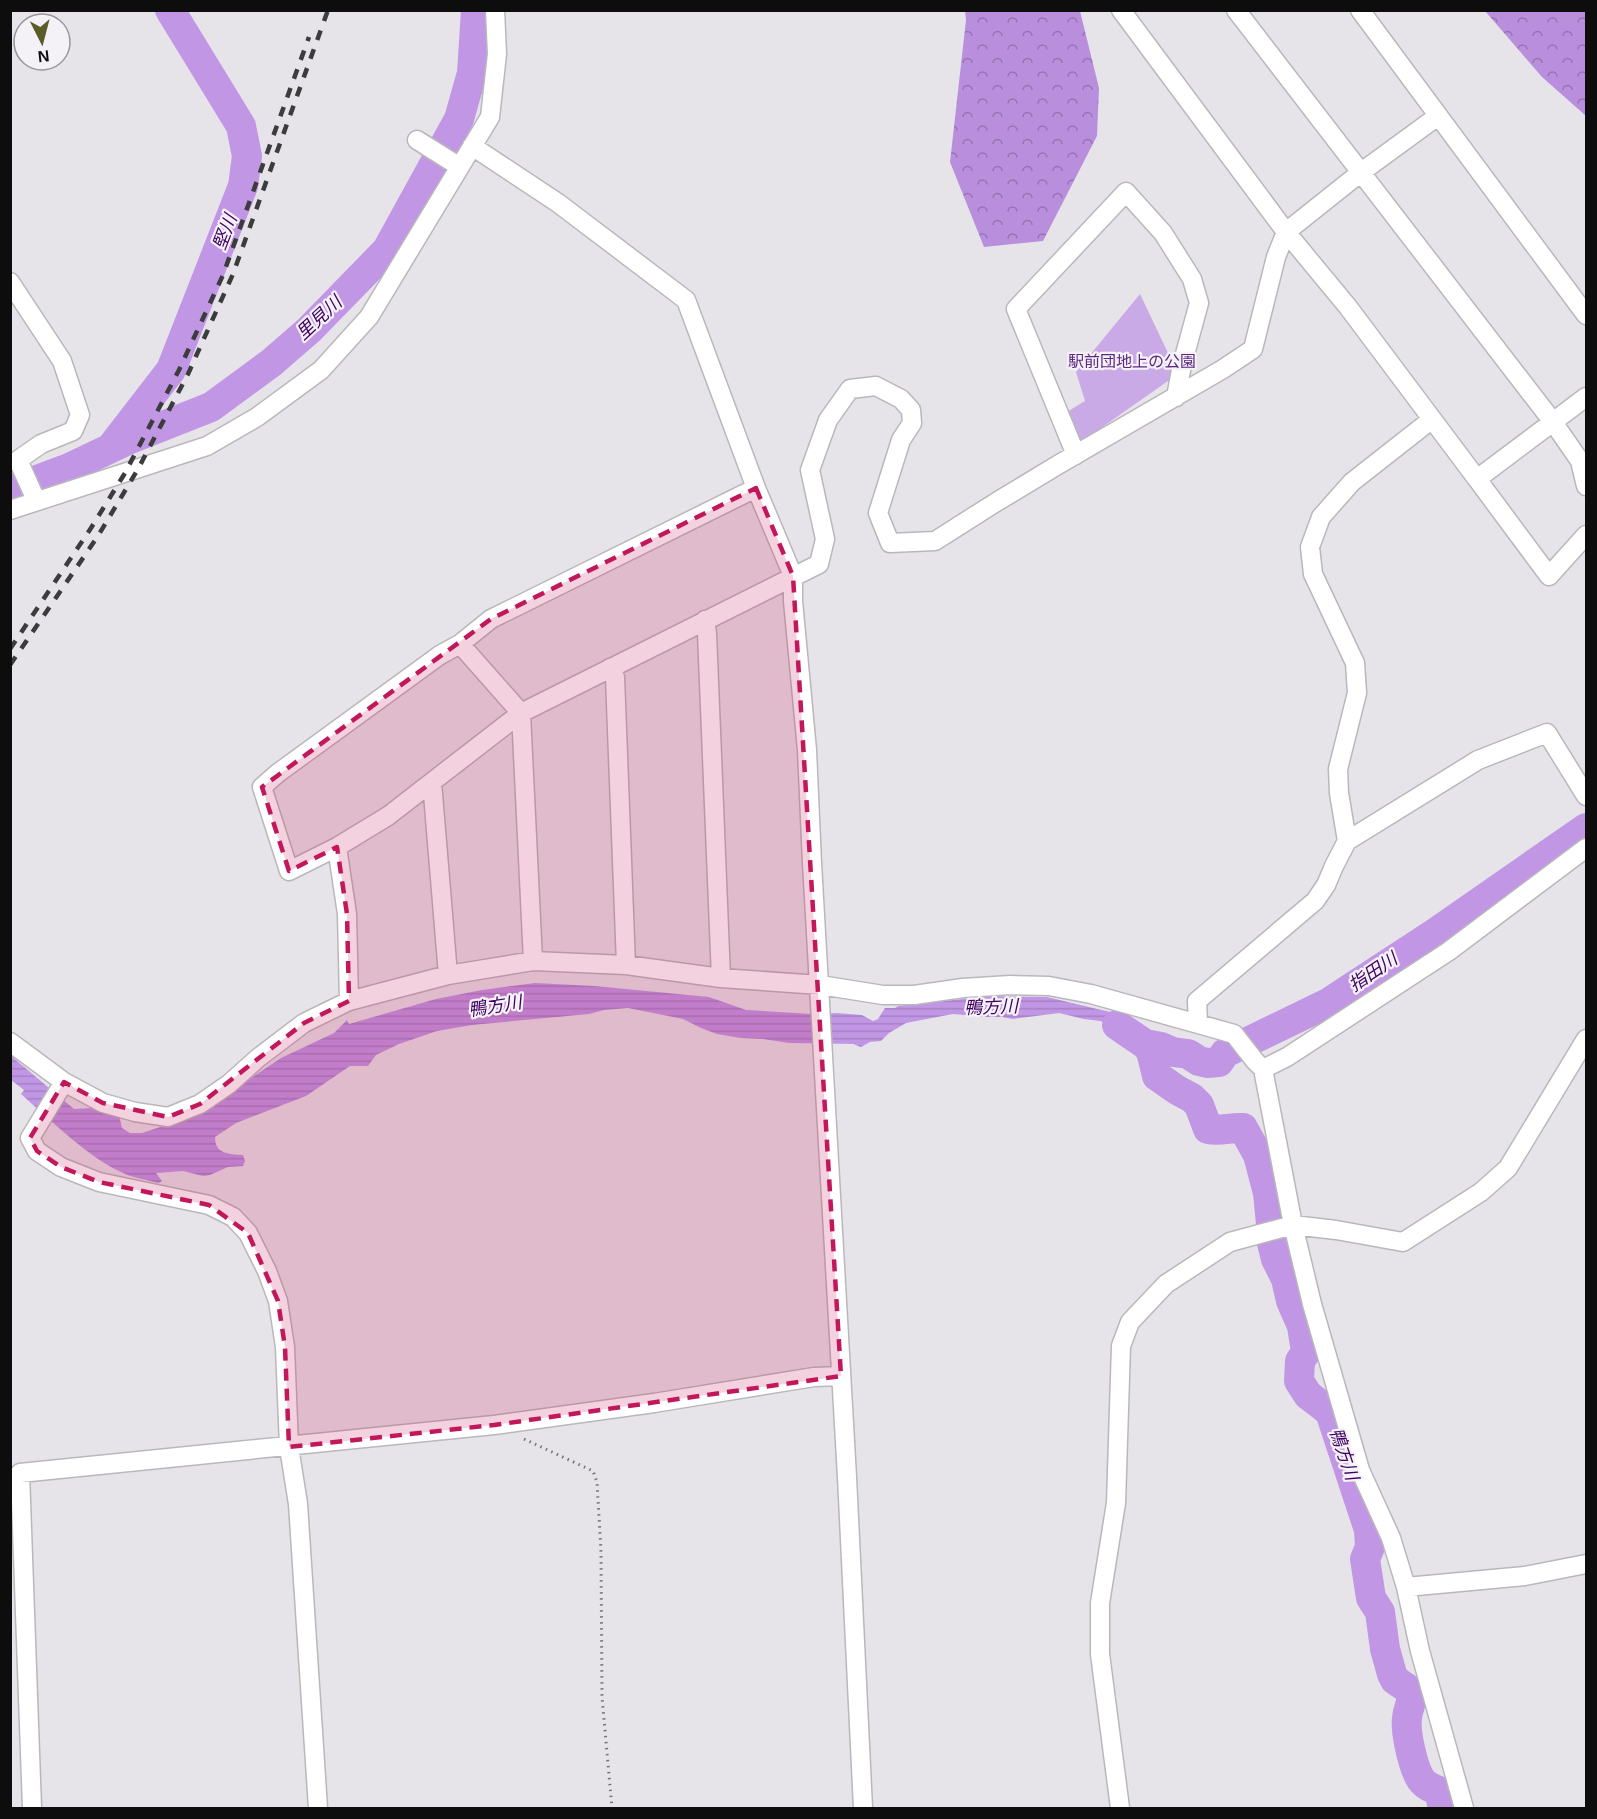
<svg xmlns="http://www.w3.org/2000/svg" width="1597" height="1819" viewBox="0 0 1597 1819" font-family="Helvetica,'Noto Sans JP',sans-serif">
<style>
.forest{fill:url(#forest-crowns)}
.park{fill:#c9a9e6}
.water{fill:url(#water-rules)}
.lines{fill:none;stroke-linecap:round;stroke-linejoin:round}
.river{stroke:#c197e5;stroke-width:30}
.minor-casing{stroke:#bab7bc;stroke-width:21}
.path{stroke:#757477;stroke-width:3;stroke-dasharray:1.5 4.5;stroke-linecap:butt}
.minor{stroke:#fff;stroke-width:18}
.rail{stroke:#3c3b3d;stroke-width:4.5;stroke-dasharray:10 10;stroke-linecap:butt}
.marked{fill:#c2185b;fill-opacity:0.2;stroke:#c2185b;stroke-width:4.5;stroke-dasharray:12 8;stroke-linejoin:round}
.labels{text-anchor:middle;stroke-width:4.5;stroke-linejoin:round;paint-order:stroke}
.park-label{font-size:16px;fill:#5c2681;stroke:#f4f1f7}
.water-label{font-size:18px;font-style:italic;fill:#400062;stroke:#f4f1f7}
</style>
<defs>
<pattern id="forest-crowns" width="20" height="18" patternUnits="userSpaceOnUse" patternTransform="scale(1.5)"><rect width="20" height="18" fill="#b98fdd"/><path d="M2 6a3 3 0 1 1 6 0M12 15a3 3 0 1 1 6 0" fill="none" stroke="#9573b2"/></pattern>
<pattern id="water-rules" width="6" height="5" patternUnits="userSpaceOnUse" patternTransform="scale(1.5)"><rect width="6" height="5" fill="#c197e5"/><path d="M0 2.5h6" fill="none" stroke="#a581c3"/></pattern>
</defs>
<rect width="100%" height="100%" fill="#e7e4e9"/>
<path class="forest" d="M 965,11 L 1080,11 L 1099,88 L 1097,136 L 1043,241 L 984,247 L 950,162 L 966,20 Z
M 1485,11 L 1586,11 L 1586,116 L 1542,77 Z"/>
<path class="park" d="M 1140,294 L 1178,374 L 1081,442 L 1062,415 L 1085,401 L 1076,372 Z"/>
<path class="water" d="M 535,983 L 594,986 L 709,997 L 746,1010 L 813,1014 L 837,1013 L 862,1015 L 873,1021 L 878,1019 L 885,1008 L 895,1008 L 898,1006 L 990,996 L 1047,997 L 1110,1012 L 1121,1022 L 1153,1042 L 1146,1055 L 1134,1042 L 1118,1035 L 1108,1024 L 1100,1021 L 1084,1019 L 1059,1013 L 1013,1019 L 1002,1017 L 987,1017 L 953,1014 L 906,1023 L 889,1033 L 881,1041 L 870,1042 L 861,1047 L 853,1044 L 789,1043 L 763,1039 L 741,1038 L 717,1034 L 701,1028 L 683,1019 L 628,1008 L 604,1010 L 589,1014 L 472,1025 L 437,1031 L 399,1044 L 376,1055 L 368,1066 L 350,1066 L 306,1096 L 236,1123 L 215,1137 C 215,1154 228,1154 243,1155 L 245,1161 L 243,1166 L 228,1167 L 210,1175 L 203,1176 L 183,1171 L 156,1173 L 162,1181 L 159,1183 C 147,1180 134,1178 123,1173 C 90,1159 48,1118 21,1094 L 24,1090 L 11,1080 L 10,1055 L 74,1109 L 91,1108 L 113,1115 L 119,1115 L 122,1128 L 130,1133 L 142,1133 L 193,1116 L 226,1098 L 254,1076 L 281,1058 L 334,1033 L 347,1020 L 349,1024 L 436,999 L 482,990 Z"/>
<g class="lines">
<path class="river" d="M 113,445 L 171,370 L 243,186 L 247,156 L 241,126 L 170,10
M 10,490 L 69,468 L 130,439 L 211,407 L 271,363 L 309,330 L 387,250 L 459,119 L 472,73 L 476,10
M 1117,1025 L 1145,1044 L 1151,1051 L 1157,1076 L 1177,1090 L 1192,1098 L 1199,1105 L 1208,1129 C 1220,1132 1231,1127 1243,1128 L 1258,1155 L 1268,1193 L 1271,1224 L 1271,1239 L 1276,1259 L 1286,1279 L 1291,1301 L 1302,1326 L 1306,1352 L 1300,1361 L 1299,1381 L 1308,1395 L 1330,1412 L 1369,1530 L 1370,1547 L 1365,1559 L 1371,1598 L 1380,1612 L 1385,1649 L 1392,1674 L 1395,1680 L 1411,1691 C 1413,1705 1408,1706 1407,1718 C 1405,1732 1413,1766 1420,1778 C 1424,1785 1431,1788 1439,1791 L 1443,1808
M 1145,1044 L 1161,1047 L 1173,1052 L 1188,1054 L 1199,1061 L 1207,1063 L 1219,1062 L 1225,1053 L 1328,1003 L 1435,933 L 1586,828"/>
<defs>
<path id="minor" d="M 1121,10 L 1286,232 L 1348,307 L 1477,479 L 1586,397
M 1236,10 L 1553,422 L 1580,461 L 1586,486
M 1360,10 L 1586,315
M 417,140 L 460,167
M 472,146 L 558,203 L 686,300 L 756,488 L 793,576 L 793,601 L 807,750 L 812,863 L 847,1477 L 863,1808
M 10,282 L 62,361 L 80,415 L 73,431 L 41,444 L 18,460 L 36,500
M 1076,455 L 1016,309 L 1126,192 L 1163,233 L 1192,279 L 1199,303 L 1182,365 L 1176,397
M 1477,479 L 1549,576 L 1586,535
M 756,488 L 491,619 L 460,644 L 440,655 L 278,773 L 262,787 L 289,871 L 337,847 L 388,816 L 521,713 L 819,564 L 825,539 L 810,470 L 828,420 L 850,389 L 876,386 L 901,399 L 911,410 L 912,423 L 901,440 L 878,513 L 890,543 L 935,541 L 998,501 L 1056,466 L 1223,369 L 1253,349 L 1276,257 L 1286,232 L 1360,173 L 1438,116
M 10,510 L 207,446 L 257,417 L 321,370 L 369,317 L 490,117 L 497,54 L 495,10
M 705,620 L 707,633 L 721,978
M 460,644 L 521,713 L 533,961
M 610,668 L 615,677 L 626,965
M 432,782 L 448,975
M 1347,841 L 1339,793 L 1338,769 L 1357,693 L 1355,663 L 1313,574 L 1310,547 L 1321,517 L 1352,482 L 1431,420
M 337,847 L 347,914 L 349,1001 L 448,975 L 533,961 L 626,965 L 721,978 L 820,985 L 883,995 L 914,995 L 963,988 L 1010,985 L 1049,986 L 1091,994 L 1234,1034 L 1255,1061 L 1263,1069 L 1293,1225 L 1312,1304 L 1360,1470 L 1391,1538 L 1406,1587 L 1420,1651 L 1464,1808
M 1198,1023 L 1197,1001 L 1315,901 L 1326,885 L 1334,866 L 1347,841 L 1478,760 L 1547,733 L 1586,796
M 10,1042 L 64,1082 L 103,1103 L 135,1112 L 168,1117 L 200,1104 L 229,1084 L 258,1058 L 304,1023 L 349,1001
M 1263,1069 L 1287,1057 L 1449,951 L 1586,848
M 64,1082 L 30,1138 L 37,1151 L 61,1167 L 99,1182 L 209,1205 L 233,1217 L 248,1233 L 267,1271 L 278,1301 L 285,1347 L 289,1447 L 298,1504 L 318,1808
M 1406,1587 L 1525,1576 L 1586,1564
M 32,1808 L 20,1473 L 494,1425 L 654,1403 L 814,1377 L 841,1376
M 1120,1808 L 1100,1654 L 1100,1603 L 1116,1503 L 1121,1346 L 1130,1322 L 1166,1284 L 1230,1242 L 1293,1225 L 1336,1230 L 1403,1242 L 1481,1192 L 1508,1168 L 1586,1039"/>
</defs>
<use href="#minor" class="minor-casing"/>
<path class="path" d="M 524,1439 L 593,1471 L 597,1482 L 601,1551 L 602,1697 L 612,1808"/>
<use href="#minor" class="minor"/>
<path class="rail" d="M 10,649 L 91,528 L 125,473 L 179,370 L 223,275 L 309,37
M 10,665 L 98,536 L 138,469 L 188,374 L 233,274 L 328,10"/>
</g>
<path class="marked" d="M 756,488 L 793,576 L 841,1376 L 494,1425 L 289,1447 L 285,1347 L 278,1301 L 248,1233 L 209,1205 L 99,1182 L 61,1167 L 37,1151 L 30,1138 L 64,1082 L 103,1103 L 168,1117 L 200,1104 L 304,1023 L 349,1001 L 347,914 L 337,847 L 289,871 L 262,787 L 491,619 Z"/>
<g class="labels">
<g class="park-label">
<text x="1132" y="367">駅前団地上の公園</text>
</g>
<g class="water-label">
<text transform="translate(225 232) rotate(-69)" y="6">堅川</text>
<text transform="translate(319 318) rotate(-43)" y="6">里見川</text>
<text transform="translate(1373 972) rotate(-34)" y="6">指田川</text>
<text transform="translate(495 1006) rotate(-9)" y="6">鴨方川</text>
<text transform="translate(991 1007) rotate(-2)" y="6">鴨方川</text>
<text transform="translate(1344 1454) rotate(71)" y="6">鴨方川</text>
</g>
</g>
<rect width="1597" height="1819" fill="none" stroke="#0d0d0e" stroke-width="24"/>
<g transform="translate(42 42) rotate(174)"><circle r="28" fill="#f4f1f7" stroke="#98969a" stroke-width="1.5"/>
<path d="M0-4.5L10 22L0 15L-10 22Z" fill="#5a5d2a"/>
<text y="-9" font-size="16" font-weight="bold" text-anchor="middle" fill="#0d0d0e">N</text>
</g>
</svg>
